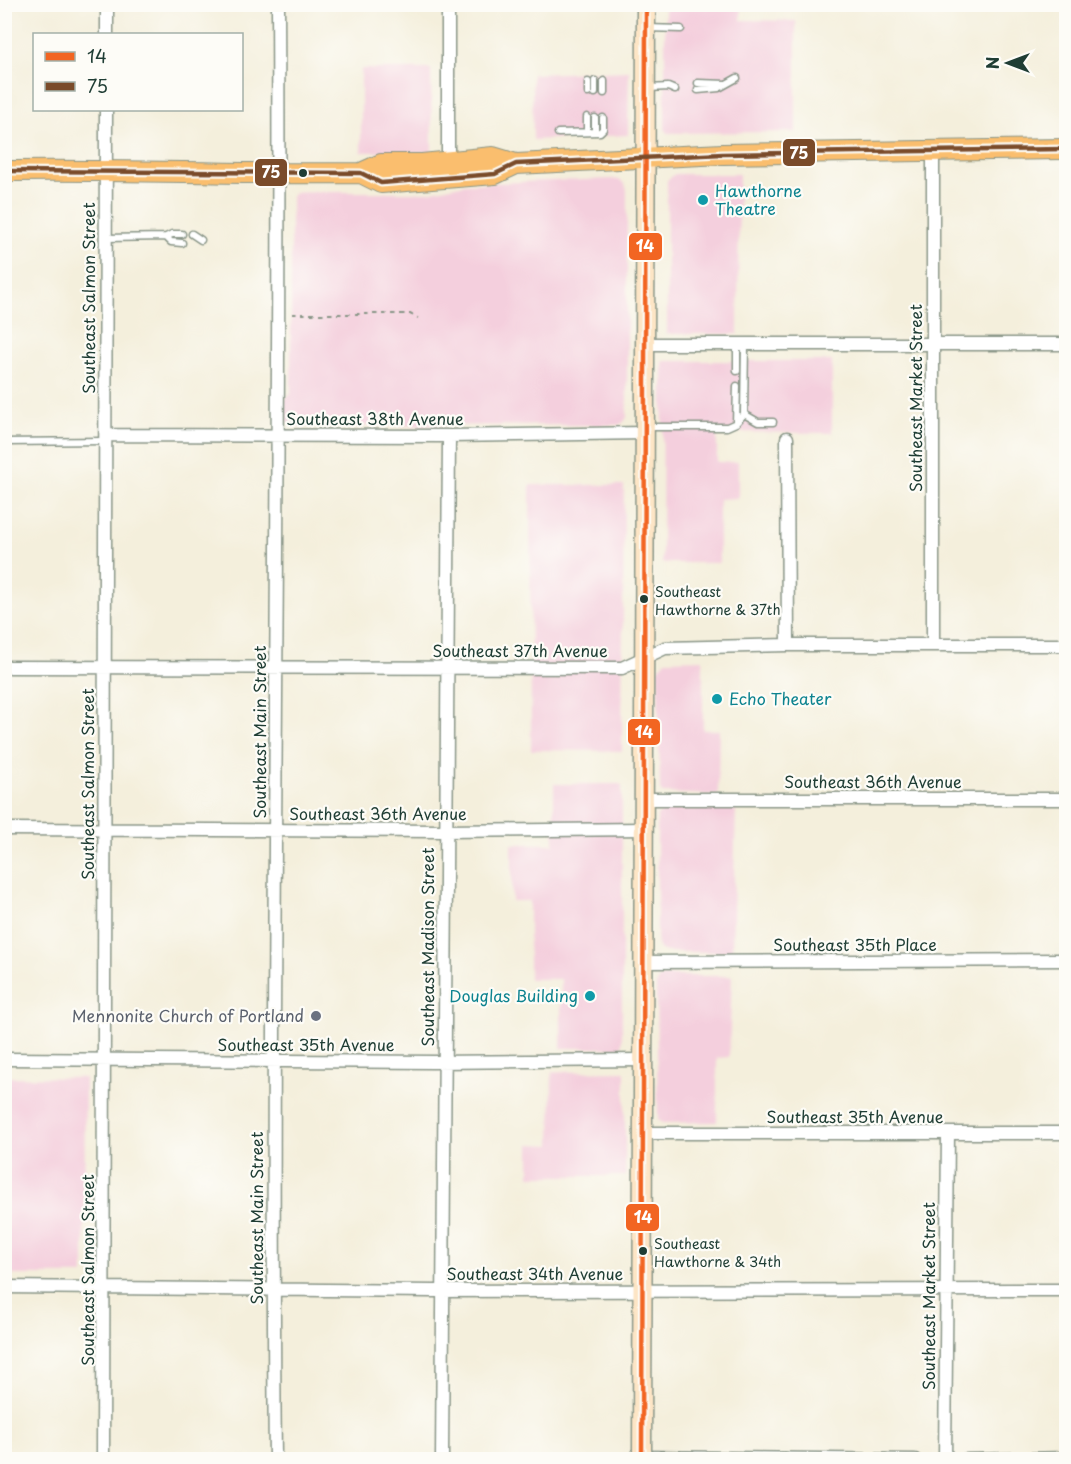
<svg xmlns="http://www.w3.org/2000/svg" width="1071" height="1464" viewBox="0 0 1071 1464" font-family="'Playpen Sans',sans-serif">
<style>
.built{fill:#f4cfdd}
.lines{fill:none;stroke-linecap:round;stroke-linejoin:round}
.service-casing{stroke:#8a9688;stroke-width:9}
.minor-casing{stroke:#8a9688;stroke-width:15}
.secondary-casing{stroke:#8a9688;stroke-width:21}
.primary-casing{stroke:#8a9688;stroke-width:22}
.path{stroke:#8a9688;stroke-width:2;stroke-dasharray:4.5 4.5;stroke-linecap:butt}
.service{stroke:#fff;stroke-width:6}
.minor{stroke:#fff;stroke-width:12}
.secondary{stroke:#fde5c5;stroke-width:18}
.primary{stroke:#fabe6e;stroke-width:20}
.bus-1-casing{stroke:#fdfcf7;stroke-width:9}
.bus-2-casing{stroke:#fdfcf7;stroke-width:9}
.bus-1{stroke:#f26522;stroke-width:4.5}
.bus-2{stroke:#7a4b2a;stroke-width:4.5}
.bus-dot{fill:#1f3d34;stroke:#fdfcf7;stroke-width:2}
.culture-dot{fill:#0f9aa8;stroke:#fdfcf7;stroke-width:2}
.worship-dot{fill:#6b7280;stroke:#fdfcf7;stroke-width:2}
.labels{text-anchor:middle;stroke-width:4.5;stroke-linejoin:round;paint-order:stroke}
.bus-label{font-size:14px;fill:#1f3d34;stroke:#fdfcf7;text-anchor:start}
.culture-label{font-size:16px;fill:#0d838f;stroke:#fdfcf7;text-anchor:start}
.street-label{font-size:16px;fill:#1f3d34;stroke:#fdfcf7}
.worship-label{font-size:16px;fill:#5b616d;stroke:#fdfcf7;text-anchor:end}
.line-badge{stroke:#fdfcf7;stroke-width:2}
.badge-label{font-size:16px;text-anchor:middle;font-weight:bold;fill:#fff}
</style>
<rect width="100%" height="100%" fill="#fdfcf7"/>
<filter id="ink" filterUnits="userSpaceOnUse"><feTurbulence type="fractalNoise" baseFrequency=".0167" numOctaves="2"/><feDisplacementMap in="SourceGraphic" scale="12" xChannelSelector="R" yChannelSelector="G"/><feConvolveMatrix kernelMatrix="1 2 1 2 8 2 1 2 1" color-interpolation-filters="sRGB"/></filter>
<filter id="wash" filterUnits="userSpaceOnUse"><feTurbulence type="fractalNoise" baseFrequency=".008" numOctaves="4" result="noise"/><feDisplacementMap in="SourceGraphic" scale="24" xChannelSelector="R" yChannelSelector="G"/><feGaussianBlur stdDeviation="1.35" result="paint"/><feColorMatrix in="noise" values="0 0 0 0 0 0 0 0 0 0 0 0 0 0 0 0 0 1.4 0 .05"/><feComposite in="paint" operator="in"/></filter>
<g filter="url(#wash)">
<rect width="100%" height="100%" fill="#f4efdc"/>
<path class="built" d="M 665,5 L 741,5 L 741,20 L 796,21 L 796,132 L 667,133 L 665,130 Z
M 361,69 L 431,69 L 432,152 L 361,152 Z
M 629,71 L 628,135 L 533,140 L 532,74 Z
M 675,174 L 739,174 L 738,334 L 667,334 L 667,180 Z
M 612,179 L 620,180 L 625,184 L 627,190 L 627,417 L 624,422 L 619,425 L 300,426 L 287,423 L 285,418 L 285,399 L 291,394 L 291,203 L 292,194 L 296,192 L 428,192 L 465,184 Z
M 663,361 L 832,361 L 832,433 L 717,432 L 717,462 L 738,462 L 738,498 L 719,499 L 719,563 L 662,563 Z
M 530,485 L 624,485 L 622,751 L 531,750 Z
M 703,659 L 703,730 L 719,730 L 718,795 L 662,793 L 660,790 L 658,670 L 666,660 Z
M 554,784 L 620,784 L 622,786 L 622,1046 L 619,1048 L 561,1048 L 561,979 L 529,979 L 529,901 L 512,901 L 512,844 L 554,844 Z
M 665,809 L 736,809 L 732,952 L 666,952 L 659,949 L 657,943 L 657,816 Z
M 664,976 L 732,976 L 729,1057 L 717,1058 L 717,1122 L 662,1123 L 658,1120 L 656,985 L 659,978 Z
M 625,1071 L 625,1176 L 530,1176 L 530,1144 L 551,1145 L 552,1072 Z
M 5,1077 L 85,1078 L 84,1275 L 5,1275 Z"/>
</g>
<g filter="url(#ink)">
<g class="lines">
<defs>
<path id="service" d="M 647,28 L 681,29
M 595,81 L 595,93
M 604,81 L 604,93
M 588,82 L 588,93
M 698,83 L 726,84
M 649,88 L 668,87 L 675,90
M 698,90 L 719,88 L 737,78
M 587,117 L 587,132
M 595,118 L 595,132
M 558,133 L 600,132 L 603,129 L 603,118
M 192,234 L 201,240
M 166,237 L 172,234 L 182,234
M 106,238 L 166,237 L 171,242 L 182,243
M 745,344 L 744,414 L 758,422 L 773,422
M 737,371 L 737,344
M 736,423 L 737,386
M 645,427 L 727,427 L 736,423 L 744,414
M 4,442 L 106,441"/>
<path id="minor" d="M 448,4 L 448,161
M 107,34 L 107,4
M 933,152 L 933,644
M 645,344 L 1066,344
M 106,435 L 449,436 L 645,433
M 787,438 L 788,645
M 4,667 L 622,668 L 665,648 L 788,645 L 1066,645
M 644,799 L 1066,799
M 4,829 L 445,831 L 644,829
M 643,962 L 1066,960
M 4,1059 L 434,1062 L 643,1060
M 643,1133 L 1066,1133
M 4,1287 L 433,1291 L 1066,1290
M 642,1457 L 915,1460
M 103,1460 L 106,110
M 275,1460 C 270,975 281,490 278,4
M 442,1460 L 449,436
M 945,1460 L 948,1133
M 965,1460 L 1066,1458"/>
<path id="secondary" d="M 642,1460 L 646,4"/>
<path id="primary" d="M 4,171 C 123,169 242,175 361,173 L 381,164 L 422,164 L 493,157 L 516,164 L 723,154 L 1066,149
M 361,173 L 381,183 L 495,174 L 516,164"/>
</defs>
<use href="#service" class="service-casing"/>
<use href="#minor" class="minor-casing"/>
<use href="#secondary" class="secondary-casing"/>
<use href="#primary" class="primary-casing"/>
<path class="path" d="M 292,314 L 410,314 L 418,318"/>
<use href="#service" class="service"/>
<use href="#minor" class="minor"/>
<use href="#secondary" class="secondary"/>
<use href="#primary" class="primary"/>
<defs>
<path id="bus-1" d="M 642,1460 L 646,4"/>
<path id="bus-2" d="M 4,171 L 361,173 L 381,183 L 495,174 L 516,164 L 723,154 L 1066,149"/>
</defs>
<use href="#bus-1" class="bus-1-casing"/>
<use href="#bus-2" class="bus-2-casing"/>
<use href="#bus-1" class="bus-1"/>
<use href="#bus-2" class="bus-2"/>
</g>
</g>
<g class="bus-dot">
<circle cx="303" cy="173" r="5"/>
<circle cx="644" cy="599" r="5"/>
<circle cx="643" cy="1251" r="5"/>
</g>
<g class="culture-dot">
<circle cx="703" cy="200" r="6"/>
<circle cx="717" cy="699" r="6"/>
<circle cx="590" cy="996" r="6"/>
</g>
<circle class="worship-dot" cx="316" cy="1016" r="6"/>
<g class="labels">
<g class="bus-label">
<text x="655" y="597">Southeast<tspan x="655" dy="18">Hawthorne &amp; 37th</tspan></text>
<text x="654" y="1249">Southeast<tspan x="654" dy="18">Hawthorne &amp; 34th</tspan></text>
</g>
<g class="culture-label">
<text x="715" y="197">Hawthorne<tspan x="715" dy="18">Theatre</tspan></text>
<text x="729" y="705">Echo Theater</text>
<text x="578" y="1002" text-anchor="end">Douglas Building</text>
</g>
<g class="street-label">
<text transform="translate(89 298) rotate(-90)" y="6">Southeast Salmon Street</text>
<text transform="translate(916 398) rotate(-90)" y="6">Southeast Market Street</text>
<text x="375" y="425">Southeast 38th Avenue</text>
<text x="520" y="657">Southeast 37th Avenue</text>
<text transform="translate(260 732) rotate(-90)" y="6">Southeast Main Street</text>
<text x="873" y="788">Southeast 36th Avenue</text>
<text transform="translate(88 784) rotate(-90)" y="6">Southeast Salmon Street</text>
<text x="378" y="820">Southeast 36th Avenue</text>
<text x="855" y="951">Southeast 35th Place</text>
<text transform="translate(428 947) rotate(-90)" y="6">Southeast Madison Street</text>
<text x="306" y="1051">Southeast 35th Avenue</text>
<text x="855" y="1123">Southeast 35th Avenue</text>
<text transform="translate(257 1218) rotate(-90)" y="6">Southeast Main Street</text>
<text transform="translate(88 1270) rotate(-90)" y="6">Southeast Salmon Street</text>
<text x="535" y="1280">Southeast 34th Avenue</text>
<text transform="translate(929 1296) rotate(-90)" y="6">Southeast Market Street</text>
</g>
<g class="worship-label">
<text x="304" y="1022">Mennonite Church of Portland</text>
</g>
</g>
<g class="line-badge">
<rect x="782" y="138" width="34" height="29" rx="6" fill="#7a4b2a"/>
<rect x="254" y="158" width="34" height="29" rx="6" fill="#7a4b2a"/>
<rect x="628" y="232" width="35" height="29" rx="6" fill="#f26522"/>
<rect x="627" y="718" width="34" height="28" rx="6" fill="#f26522"/>
<rect x="625" y="1203" width="35" height="29" rx="6" fill="#f26522"/>
</g>
<g class="badge-label">
<text x="799" y="159">75</text>
<text x="271" y="178">75</text>
<text x="645" y="252">14</text>
<text x="644" y="738">14</text>
<text x="643" y="1223">14</text>
</g>
<rect width="1071" height="1464" fill="none" stroke="#fdfcf7" stroke-width="24"/>
<rect x="33" y="33" width="210" height="78" fill="#fdfcf7" stroke="#a4b0a9" stroke-width="1.5"/>
<rect x="45" y="52" width="30" height="9" fill="#f26522" stroke="#a4b0a9" stroke-width="1.5"/>
<text x="87" y="63" font-size="18" fill="#1f3d34">14</text>
<rect x="45" y="82" width="30" height="9" fill="#7a4b2a" stroke="#a4b0a9" stroke-width="1.5"/>
<text x="87" y="93" font-size="18" fill="#1f3d34">75</text>
<g transform="translate(1008 63) rotate(270)" stroke="#fdfcf7" stroke-width="4.5" paint-order="stroke">
<path d="M0-4.5L10 22L0 15L-10 22Z" fill="#1f3d34"/>
<text y="-9" font-size="16" font-weight="bold" text-anchor="middle" fill="#1f3d34">N</text>
</g>
</svg>
